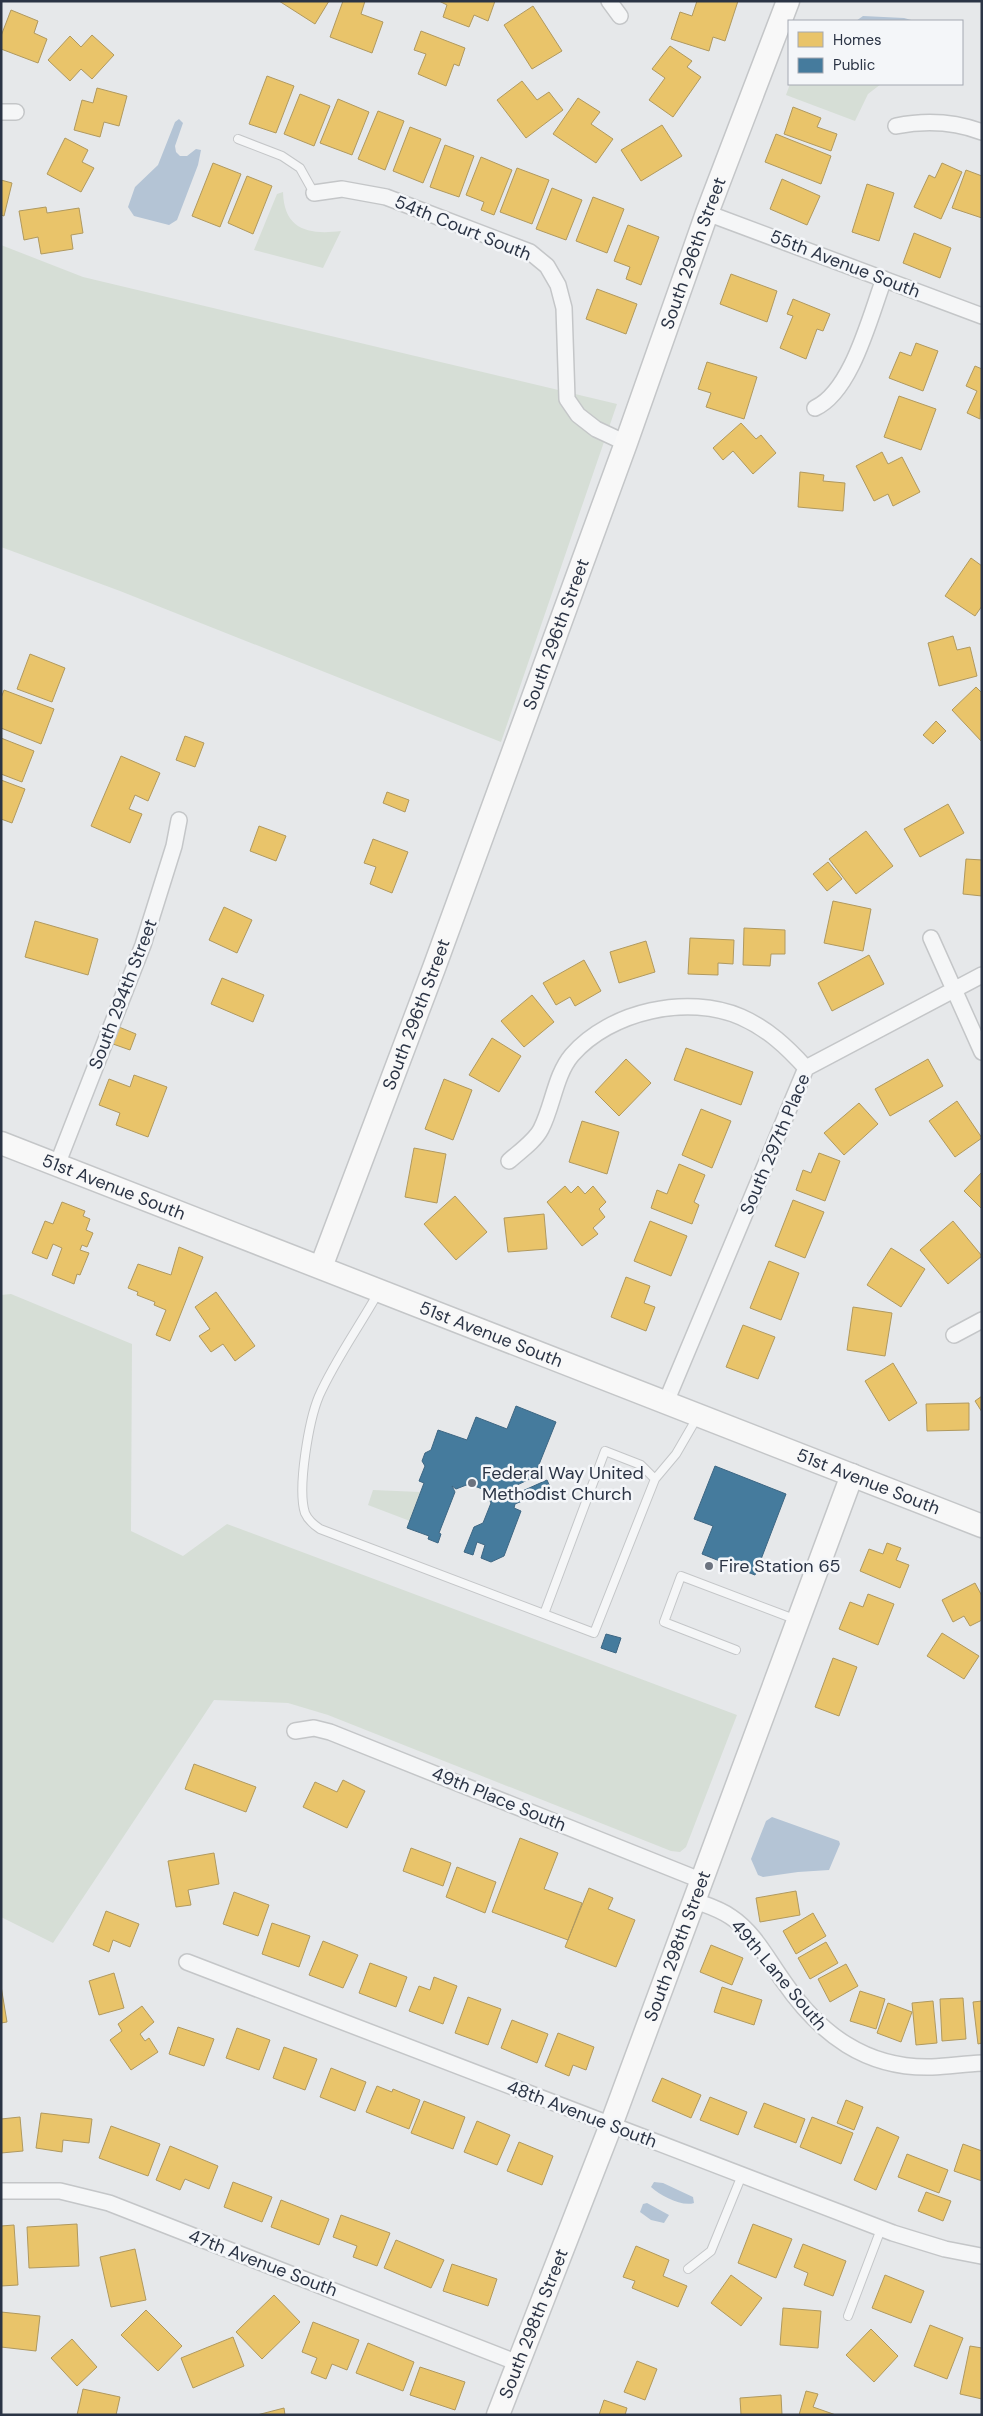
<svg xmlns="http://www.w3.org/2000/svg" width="983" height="2416" viewBox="0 0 983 2416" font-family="'DM Sans',sans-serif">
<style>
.green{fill:#d6ded6}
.water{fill:#b4c4d5}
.homes{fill:#e9c46a;stroke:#b0995f}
.public{fill:#457b9d;stroke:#3d6683}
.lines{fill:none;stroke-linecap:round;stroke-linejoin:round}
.lane-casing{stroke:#c4c6c8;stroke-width:10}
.street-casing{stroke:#c4c6c8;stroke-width:18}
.secondary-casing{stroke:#c4c6c8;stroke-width:25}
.lane{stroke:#f5f6f7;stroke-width:8}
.street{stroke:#f5f6f7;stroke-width:15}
.secondary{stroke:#f8f8f8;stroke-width:22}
.poi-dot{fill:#6c737f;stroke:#f4f6f9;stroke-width:2}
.labels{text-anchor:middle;stroke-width:5;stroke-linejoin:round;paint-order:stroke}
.street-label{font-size:18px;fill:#2b3445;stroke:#f4f6f9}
.poi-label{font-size:18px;fill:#2b3445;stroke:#f4f6f9;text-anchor:start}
</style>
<rect width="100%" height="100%" fill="#e6e8ea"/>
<path class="green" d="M 790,84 L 881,84 L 868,94 L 855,121 L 786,95 Z
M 283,192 C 284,230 309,235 341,231 L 323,268 L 254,250 L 277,194 Z
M 1,245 L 83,277 L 617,404 L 501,742 L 120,591 L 1,547 Z
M 11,1294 L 132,1344 L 131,1531 L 183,1556 L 227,1524 L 737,1715 L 686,1847 L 680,1852 L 671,1851 L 328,1715 L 288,1703 L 214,1700 L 53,1943 L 1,1917 L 1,1295 Z
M 373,1490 L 420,1492 L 410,1521 L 368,1505 Z"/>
<path class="water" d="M 863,16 L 904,18 L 915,21 L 856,21 Z
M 179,119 L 183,123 L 175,146 L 176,152 L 180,156 L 187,156 L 196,149 L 201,150 L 198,165 L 177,220 L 169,225 L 134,216 L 128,207 L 135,187 L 158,165 L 175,122 Z
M 772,1817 L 839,1841 L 840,1844 L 829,1870 L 798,1872 L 763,1877 L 758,1875 L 751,1859 L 766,1821 Z
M 654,2182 L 663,2183 L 693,2197 L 694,2203 C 682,2207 661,2196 651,2187 Z
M 647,2203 L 669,2215 L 664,2223 L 651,2220 L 640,2212 L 643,2204 Z"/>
<path class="homes" d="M 279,1 L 329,1 L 315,24 Z
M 343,1 L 365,1 L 361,14 L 383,22 L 372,53 L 330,37 Z
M 439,1 L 495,1 L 488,21 L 474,15 L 469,27 L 443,17 L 447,5 Z
M 697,1 L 738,1 L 725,41 L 713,37 L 709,51 L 671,39 L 680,12 L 692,16 Z
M 533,6 L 562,51 L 532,69 L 504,25 Z
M 11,10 L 38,21 L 34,33 L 47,39 L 38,63 L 1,49 L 1,36 Z
M 421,31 L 465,48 L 459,66 L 454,64 L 446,86 L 418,74 L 426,54 L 414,50 Z
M 92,35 L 114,55 L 92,79 L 81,69 L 70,81 L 48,60 L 70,36 L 81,47 Z
M 670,46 L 692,61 L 687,67 L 701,77 L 673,117 L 649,100 L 665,78 L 652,69 Z
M 267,76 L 294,86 L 276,133 L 249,124 Z
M 522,81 L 537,100 L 549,92 L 563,110 L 526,138 L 497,100 Z
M 97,88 L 127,96 L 119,126 L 104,122 L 100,137 L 74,130 L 82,100 L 93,103 Z
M 300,94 L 330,106 L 314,146 L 284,134 Z
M 578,98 L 600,112 L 591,124 L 613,139 L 596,163 L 553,134 Z
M 338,99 L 369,112 L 352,155 L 320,143 Z
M 793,107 L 821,118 L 817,127 L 837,134 L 831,151 L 784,134 Z
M 378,111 L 404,121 L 385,170 L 358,159 Z
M 662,125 L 682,156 L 641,181 L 621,150 Z
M 410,127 L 441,139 L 423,183 L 393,171 Z
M 776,134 L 831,156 L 821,184 L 765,162 Z
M 65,138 L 88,150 L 82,162 L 94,168 L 81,192 L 47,174 Z
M 445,145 L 474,156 L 459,197 L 430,187 Z
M 481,157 L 512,170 L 494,215 L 481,210 L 484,202 L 466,195 Z
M 213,163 L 241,174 L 220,227 L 192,216 Z
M 942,163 L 962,172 L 941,219 L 914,207 L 929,175 L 935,178 Z
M 517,168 L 549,180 L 532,224 L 500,212 Z
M 966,170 L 982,176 L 982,218 L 952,208 Z
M 247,176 L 272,186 L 253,234 L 228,223 Z
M 782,179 L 820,196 L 807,225 L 770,209 Z
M 1,180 L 12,183 L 4,216 L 1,215 Z
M 867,184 L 894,193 L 879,241 L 852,232 Z
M 552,188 L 582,200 L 566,240 L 536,229 Z
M 593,197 L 624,209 L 607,253 L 576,241 Z
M 46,207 L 47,213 L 79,208 L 83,233 L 71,235 L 73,249 L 41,254 L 38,237 L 24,240 L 19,211 Z
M 628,225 L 659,237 L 641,285 L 626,279 L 630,267 L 614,261 Z
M 914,233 L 951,248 L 940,278 L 903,263 Z
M 731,274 L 777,291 L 767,322 L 720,304 Z
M 597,289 L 637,304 L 626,334 L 586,319 Z
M 793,299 L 830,314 L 823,331 L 817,329 L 806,359 L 780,348 L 793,316 L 787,314 Z
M 916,343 L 938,351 L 923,391 L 889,378 L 900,352 L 911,356 Z
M 707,362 L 757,377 L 744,419 L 706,407 L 711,393 L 698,389 Z
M 975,366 L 982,369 L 980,419 L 967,413 L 977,391 L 966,386 Z
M 899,396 L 936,409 L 921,450 L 884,437 Z
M 741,423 L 756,439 L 761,435 L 776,453 L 753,474 L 733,451 L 723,460 L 713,448 Z
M 882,452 L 888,464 L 902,457 L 920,492 L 893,506 L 888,494 L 874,501 L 856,466 Z
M 800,472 L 824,475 L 823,481 L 845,483 L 843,511 L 798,507 Z
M 971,558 L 982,566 L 982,606 L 975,616 L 945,596 Z
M 953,636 L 957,650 L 970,647 L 977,676 L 939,686 L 928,643 Z
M 30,654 L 65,668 L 52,702 L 17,689 Z
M 976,687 L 982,693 L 982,742 L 952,710 Z
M 4,690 L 54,709 L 41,744 L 1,728 L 1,698 Z
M 936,721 L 946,731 L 933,744 L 923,735 Z
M 185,736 L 204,743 L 195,767 L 176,760 Z
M 1,738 L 34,751 L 22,782 L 1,774 Z
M 121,756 L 160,773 L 148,801 L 135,795 L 129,809 L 142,814 L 130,843 L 91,826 Z
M 1,780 L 25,789 L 12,823 L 1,819 Z
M 387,792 L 409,800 L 405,812 L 383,803 Z
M 948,804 L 964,833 L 920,857 L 904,829 Z
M 259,826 L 286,836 L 276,861 L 250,851 Z
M 866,831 L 893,866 L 856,894 L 829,859 Z
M 373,839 L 408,852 L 392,893 L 370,884 L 376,867 L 364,863 Z
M 966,859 L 982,860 L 982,896 L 963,894 Z
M 828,862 L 842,879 L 827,891 L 813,874 Z
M 833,901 L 871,909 L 863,951 L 824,943 Z
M 224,907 L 252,920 L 237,953 L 209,940 Z
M 35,921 L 98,939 L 88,975 L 25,957 Z
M 744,928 L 785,930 L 785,954 L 771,954 L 770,966 L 743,965 Z
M 690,938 L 734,940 L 733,964 L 718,963 L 718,975 L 688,974 Z
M 646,941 L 655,972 L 619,983 L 610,952 Z
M 869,955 L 884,984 L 832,1011 L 818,983 Z
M 584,960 L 601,991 L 575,1006 L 570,997 L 556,1005 L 543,983 Z
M 222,978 L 264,995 L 253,1022 L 211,1004 Z
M 532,995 L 554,1022 L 524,1047 L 501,1021 Z
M 119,1027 L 136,1034 L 130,1050 L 113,1044 Z
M 492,1038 L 521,1056 L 499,1092 L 469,1075 Z
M 686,1048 L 753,1072 L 741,1105 L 674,1080 Z
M 626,1059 L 651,1083 L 619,1116 L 595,1092 Z
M 928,1059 L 943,1086 L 890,1116 L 875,1089 Z
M 134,1075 L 167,1087 L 148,1137 L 116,1125 L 120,1113 L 99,1105 L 109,1079 L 130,1087 Z
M 444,1079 L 472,1090 L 453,1140 L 425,1129 Z
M 957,1101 L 982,1138 L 955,1157 L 929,1121 Z
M 859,1103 L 878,1124 L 844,1155 L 824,1133 Z
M 701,1109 L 731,1121 L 712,1168 L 682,1155 Z
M 582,1121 L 619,1132 L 607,1174 L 569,1162 Z
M 414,1148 L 446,1154 L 437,1203 L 405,1197 Z
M 819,1153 L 840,1161 L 825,1201 L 796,1190 L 803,1170 L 811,1173 Z
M 679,1164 L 705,1175 L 694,1202 L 699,1205 L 692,1224 L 651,1208 L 657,1190 L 667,1194 Z
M 982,1172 L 982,1209 L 964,1191 Z
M 565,1186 L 571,1193 L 578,1186 L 585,1194 L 593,1186 L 606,1202 L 599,1209 L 605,1217 L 593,1228 L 598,1234 L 582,1246 L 547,1202 Z
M 455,1196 L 487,1232 L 456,1260 L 424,1224 Z
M 793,1200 L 824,1212 L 805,1258 L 775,1246 Z
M 62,1202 L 85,1211 L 83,1216 L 90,1219 L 86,1230 L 93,1233 L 87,1247 L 82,1245 L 80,1250 L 89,1253 L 80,1275 L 77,1274 L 74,1284 L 52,1275 L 62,1248 L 53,1244 L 47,1259 L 32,1253 L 45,1221 L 53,1224 Z
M 544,1214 L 547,1249 L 508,1252 L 504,1218 Z
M 650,1221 L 687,1236 L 671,1276 L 634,1261 Z
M 953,1221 L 982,1256 L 948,1284 L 920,1250 Z
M 179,1247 L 203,1257 L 170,1341 L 156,1335 L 166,1310 L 154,1305 L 155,1302 L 137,1295 L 138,1292 L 128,1288 L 138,1264 L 171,1275 Z
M 891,1248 L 925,1269 L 901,1307 L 867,1285 Z
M 769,1261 L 799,1273 L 781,1320 L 750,1308 Z
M 626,1277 L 650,1286 L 644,1303 L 655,1307 L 646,1331 L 611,1317 Z
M 216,1292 L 255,1346 L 235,1361 L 223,1344 L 211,1352 L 199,1336 L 210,1329 L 195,1307 Z
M 853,1307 L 892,1313 L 885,1356 L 847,1350 Z
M 743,1325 L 775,1337 L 758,1379 L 726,1367 Z
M 893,1363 L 917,1403 L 889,1421 L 865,1381 Z
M 982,1396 L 982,1412 L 975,1401 Z
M 969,1403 L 969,1430 L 927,1431 L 926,1404 Z
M 887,1543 L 901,1548 L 896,1560 L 909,1565 L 900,1588 L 860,1571 L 869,1549 L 883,1554 Z
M 975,1583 L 982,1596 L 982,1620 L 970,1626 L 964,1616 L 953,1622 L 942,1600 Z
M 868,1594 L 894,1604 L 878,1645 L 839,1629 L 850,1602 L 863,1607 Z
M 942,1633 L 979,1656 L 964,1679 L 927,1656 Z
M 833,1658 L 857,1667 L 839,1716 L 815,1707 Z
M 194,1764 L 256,1787 L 246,1812 L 185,1789 Z
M 343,1780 L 365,1791 L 347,1828 L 303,1807 L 315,1782 L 337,1792 Z
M 520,1838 L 558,1853 L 544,1889 L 582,1903 L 568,1940 L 492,1912 Z
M 411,1848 L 451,1863 L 443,1886 L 403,1871 Z
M 214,1853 L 219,1884 L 188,1890 L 191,1905 L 176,1907 L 168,1861 Z
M 457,1867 L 496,1882 L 485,1913 L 446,1897 Z
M 589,1888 L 613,1898 L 608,1909 L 635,1920 L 616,1967 L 565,1947 Z
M 796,1891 L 800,1915 L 760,1922 L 756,1898 Z
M 234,1892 L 269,1905 L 258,1936 L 223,1924 Z
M 106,1911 L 139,1924 L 130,1947 L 113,1940 L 109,1952 L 93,1945 Z
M 813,1913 L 826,1936 L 796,1954 L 783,1931 Z
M 272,1923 L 310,1936 L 299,1967 L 262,1954 Z
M 323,1941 L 358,1955 L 343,1988 L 309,1975 Z
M 826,1942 L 838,1963 L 810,1979 L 798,1958 Z
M 711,1945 L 743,1958 L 732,1985 L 700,1972 Z
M 370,1963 L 407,1977 L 396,2007 L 359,1993 Z
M 846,1964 L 858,1986 L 830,2002 L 818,1979 Z
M 114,1973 L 124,2008 L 99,2015 L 89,1981 Z
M 434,1977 L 457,1986 L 443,2024 L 409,2011 L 419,1986 L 430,1990 Z
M 1,1986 L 7,2022 L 1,2023 Z
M 722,1987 L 762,2000 L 754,2025 L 714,2012 Z
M 860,1991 L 885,1999 L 876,2029 L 850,2021 Z
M 468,1997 L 501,2009 L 488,2045 L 455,2033 Z
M 963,1998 L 966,2039 L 942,2041 L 940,1999 Z
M 933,2001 L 937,2043 L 916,2045 L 912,2003 Z
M 982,2001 L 982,2043 L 978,2044 L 973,2002 Z
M 888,2003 L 912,2012 L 901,2042 L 877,2033 Z
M 142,2006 L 154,2022 L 140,2034 L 145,2041 L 149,2038 L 158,2052 L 131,2070 L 110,2040 L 122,2031 L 118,2024 Z
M 512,2020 L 548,2034 L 537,2063 L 501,2048 Z
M 178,2027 L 214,2039 L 204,2066 L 169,2054 Z
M 237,2028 L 270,2040 L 259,2070 L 226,2058 Z
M 558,2033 L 594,2047 L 586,2070 L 573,2065 L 569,2076 L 545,2066 Z
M 284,2047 L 317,2059 L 305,2090 L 273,2078 Z
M 331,2068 L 366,2082 L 355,2111 L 320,2097 Z
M 662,2078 L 701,2095 L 691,2118 L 652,2101 Z
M 377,2086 L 392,2092 L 393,2089 L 420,2100 L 409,2129 L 366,2112 Z
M 710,2097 L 747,2112 L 738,2135 L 700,2120 Z
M 846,2100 L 863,2107 L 854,2130 L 837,2123 Z
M 424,2101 L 465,2117 L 453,2149 L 411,2133 Z
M 764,2103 L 805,2119 L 796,2143 L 754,2127 Z
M 41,2113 L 92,2119 L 89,2143 L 63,2140 L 62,2152 L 36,2148 Z
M 20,2117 L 23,2151 L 1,2153 L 1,2119 Z
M 812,2117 L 853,2133 L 841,2164 L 800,2147 Z
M 477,2121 L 510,2135 L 497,2165 L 464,2152 Z
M 111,2126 L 160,2144 L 148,2176 L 99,2158 Z
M 877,2127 L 899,2137 L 876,2190 L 854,2180 Z
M 519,2142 L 553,2156 L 542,2185 L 507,2171 Z
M 963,2144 L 982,2151 L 982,2181 L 954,2171 Z
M 170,2146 L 218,2166 L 209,2189 L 185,2179 L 180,2190 L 156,2180 Z
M 907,2154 L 948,2170 L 939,2193 L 898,2177 Z
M 233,2182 L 272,2197 L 262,2222 L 224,2207 Z
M 926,2192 L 951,2201 L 943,2221 L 918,2211 Z
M 281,2200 L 329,2219 L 319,2245 L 271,2227 Z
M 341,2215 L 390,2233 L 377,2266 L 353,2257 L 357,2246 L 333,2237 Z
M 77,2224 L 79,2266 L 29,2268 L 27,2227 Z
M 753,2224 L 792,2239 L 776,2278 L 738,2263 Z
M 14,2225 L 18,2285 L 1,2286 L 1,2226 Z
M 396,2240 L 444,2260 L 431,2288 L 384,2268 Z
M 803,2244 L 846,2261 L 833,2296 L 804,2285 L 808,2273 L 794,2267 Z
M 636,2246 L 669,2260 L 663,2276 L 687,2286 L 678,2307 L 632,2288 L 635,2281 L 623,2277 Z
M 135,2249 L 146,2300 L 111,2307 L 100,2257 Z
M 452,2264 L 497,2279 L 488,2306 L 443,2291 Z
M 731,2275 L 762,2298 L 741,2326 L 711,2303 Z
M 885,2275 L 924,2291 L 911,2323 L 872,2308 Z
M 274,2295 L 300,2322 L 262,2359 L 236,2332 Z
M 783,2308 L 821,2311 L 818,2348 L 780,2345 Z
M 146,2310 L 182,2346 L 158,2371 L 121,2335 Z
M 1,2312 L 40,2316 L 36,2351 L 1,2347 Z
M 313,2322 L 359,2340 L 347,2370 L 332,2364 L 326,2379 L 311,2373 L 317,2358 L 302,2352 Z
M 930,2325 L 963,2338 L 947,2379 L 914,2366 Z
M 871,2329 L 898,2356 L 874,2382 L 846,2355 Z
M 233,2337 L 244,2366 L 193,2388 L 181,2358 Z
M 72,2339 L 97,2367 L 77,2386 L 51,2358 Z
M 368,2343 L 414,2362 L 403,2391 L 356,2373 Z
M 970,2346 L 982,2348 L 982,2399 L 960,2394 Z
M 637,2361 L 657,2369 L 645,2400 L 624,2392 Z
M 420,2367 L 465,2382 L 455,2410 L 410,2395 Z
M 83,2389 L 120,2397 L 116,2415 L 77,2415 Z
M 806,2391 L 818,2394 L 813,2407 L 836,2415 L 799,2415 Z
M 781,2395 L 782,2415 L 741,2415 L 740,2398 Z
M 604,2400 L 627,2408 L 625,2415 L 599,2415 Z
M 284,2408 L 285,2415 L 257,2415 Z"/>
<path class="public" d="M 516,1406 L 556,1422 L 534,1477 L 515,1486 L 518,1493 L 547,1480 L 551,1489 L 515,1504 L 514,1508 L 521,1511 L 504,1556 L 491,1562 L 481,1558 L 485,1545 L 477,1542 L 473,1555 L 464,1552 L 474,1527 L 483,1523 L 491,1503 L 485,1490 L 469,1484 L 456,1489 L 452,1486 L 455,1492 L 439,1533 L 441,1534 L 438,1543 L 428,1539 L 429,1536 L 407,1528 L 424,1483 L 419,1481 L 425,1466 L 422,1461 L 425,1453 L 431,1450 L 438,1430 L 467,1440 L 476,1417 L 507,1429 Z
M 715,1466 L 786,1494 L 755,1575 L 702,1554 L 713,1526 L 694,1519 Z
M 606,1634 L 621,1638 L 616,1653 L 601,1648 Z"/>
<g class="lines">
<defs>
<path id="lane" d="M 238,139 L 282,156 L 300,168 L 314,193
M 378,1293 C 359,1327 335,1360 319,1396 C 309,1420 297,1488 305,1513 C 308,1520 314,1525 320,1529 L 594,1633 L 655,1479 L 641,1465 L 605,1451 L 544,1614
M 655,1479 L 676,1454 L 698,1416
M 736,1650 L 664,1622 L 681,1576 L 797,1620
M 688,2269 L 711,2251 L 742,2175
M 848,2316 L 881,2229"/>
<path id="street" d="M 609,1 L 620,16
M 1,112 L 16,112
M 896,126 C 926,120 953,121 982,132
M 314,193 L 342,189 L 386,197 L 530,252 L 547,266 L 558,285 L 564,308 L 567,399 L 578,415 L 596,429 L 626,443
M 707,213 L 982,316
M 815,408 C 852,391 870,316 884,279
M 931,938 L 982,1052
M 509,1161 C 519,1152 535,1141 541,1129 C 553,1106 555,1075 572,1055 C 610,1011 688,994 741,1017 C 768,1029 787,1047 806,1068
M 57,1165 L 143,945 L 174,846 L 179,820
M 954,1335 L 982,1320
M 666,1402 L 806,1068 L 982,975
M 295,1731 L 314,1728 L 330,1732 L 700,1880
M 693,1900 C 706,1905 720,1909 731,1917 C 754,1932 768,1960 784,1982 C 820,2034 866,2069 932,2067 C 949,2066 965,2064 982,2063
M 187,1962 L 893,2233 L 945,2249 L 981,2256
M 1,2191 L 60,2191 L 109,2203 L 518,2363"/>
<g id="secondary">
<path id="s1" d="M 1,1143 L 982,1526"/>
<path id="s2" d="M 321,1267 L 434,968 L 626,443 L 707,213 L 788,1"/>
<path id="s3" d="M 498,2415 L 611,2125 L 852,1475"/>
</g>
</defs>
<use href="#lane" class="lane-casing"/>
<use href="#street" class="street-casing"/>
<use href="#secondary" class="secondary-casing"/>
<use href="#lane" class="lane"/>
<use href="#street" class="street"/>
<use href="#secondary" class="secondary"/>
</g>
<g class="poi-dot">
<circle cx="472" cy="1483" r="5"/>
<circle cx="709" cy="1566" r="5"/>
</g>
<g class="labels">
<g class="street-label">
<text transform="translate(463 228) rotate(22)" y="6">54th Court South</text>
<text dy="6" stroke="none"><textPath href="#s2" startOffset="1080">South 296th Street</textPath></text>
<text transform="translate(845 264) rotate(21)" y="6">55th Avenue South</text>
<text dy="6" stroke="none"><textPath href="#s2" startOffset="675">South 296th Street</textPath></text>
<text transform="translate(123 994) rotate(-69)" y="6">South 294th Street</text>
<text dy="6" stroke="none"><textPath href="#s2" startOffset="270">South 296th Street</textPath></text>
<text transform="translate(775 1144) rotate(-67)" y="6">South 297th Place</text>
<text dy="6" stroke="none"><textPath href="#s1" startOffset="121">51st Avenue South</textPath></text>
<text dy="6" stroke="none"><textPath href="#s1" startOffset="526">51st Avenue South</textPath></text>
<text dy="6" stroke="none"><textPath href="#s1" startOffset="931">51st Avenue South</textPath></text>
<text transform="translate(499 1799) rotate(22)" y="6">49th Place South</text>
<text dy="6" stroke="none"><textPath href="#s3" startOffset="502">South 298th Street</textPath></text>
<text transform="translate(779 1975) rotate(50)" y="6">49th Lane South</text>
<text transform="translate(582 2114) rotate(21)" y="6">48th Avenue South</text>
<text transform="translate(263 2263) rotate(21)" y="6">47th Avenue South</text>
<text dy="6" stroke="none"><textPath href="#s3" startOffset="98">South 298th Street</textPath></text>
</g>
<g class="poi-label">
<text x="482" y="1479">Federal Way United<tspan x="482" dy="21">Methodist Church</tspan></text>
<text x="719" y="1572">Fire Station 65</text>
</g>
</g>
<rect width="983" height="2416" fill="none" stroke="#2b3445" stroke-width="5"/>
<rect x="788" y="20" width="175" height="65" fill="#f4f6f9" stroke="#a4a8b1"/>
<rect x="798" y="32" width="25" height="15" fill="#e9c46a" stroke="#a4a8b1"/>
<text x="833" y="45" font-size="15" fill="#2b3445">Homes</text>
<rect x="798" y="58" width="25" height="15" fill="#457b9d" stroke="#a4a8b1"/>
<text x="833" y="70" font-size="15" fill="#2b3445">Public</text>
</svg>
